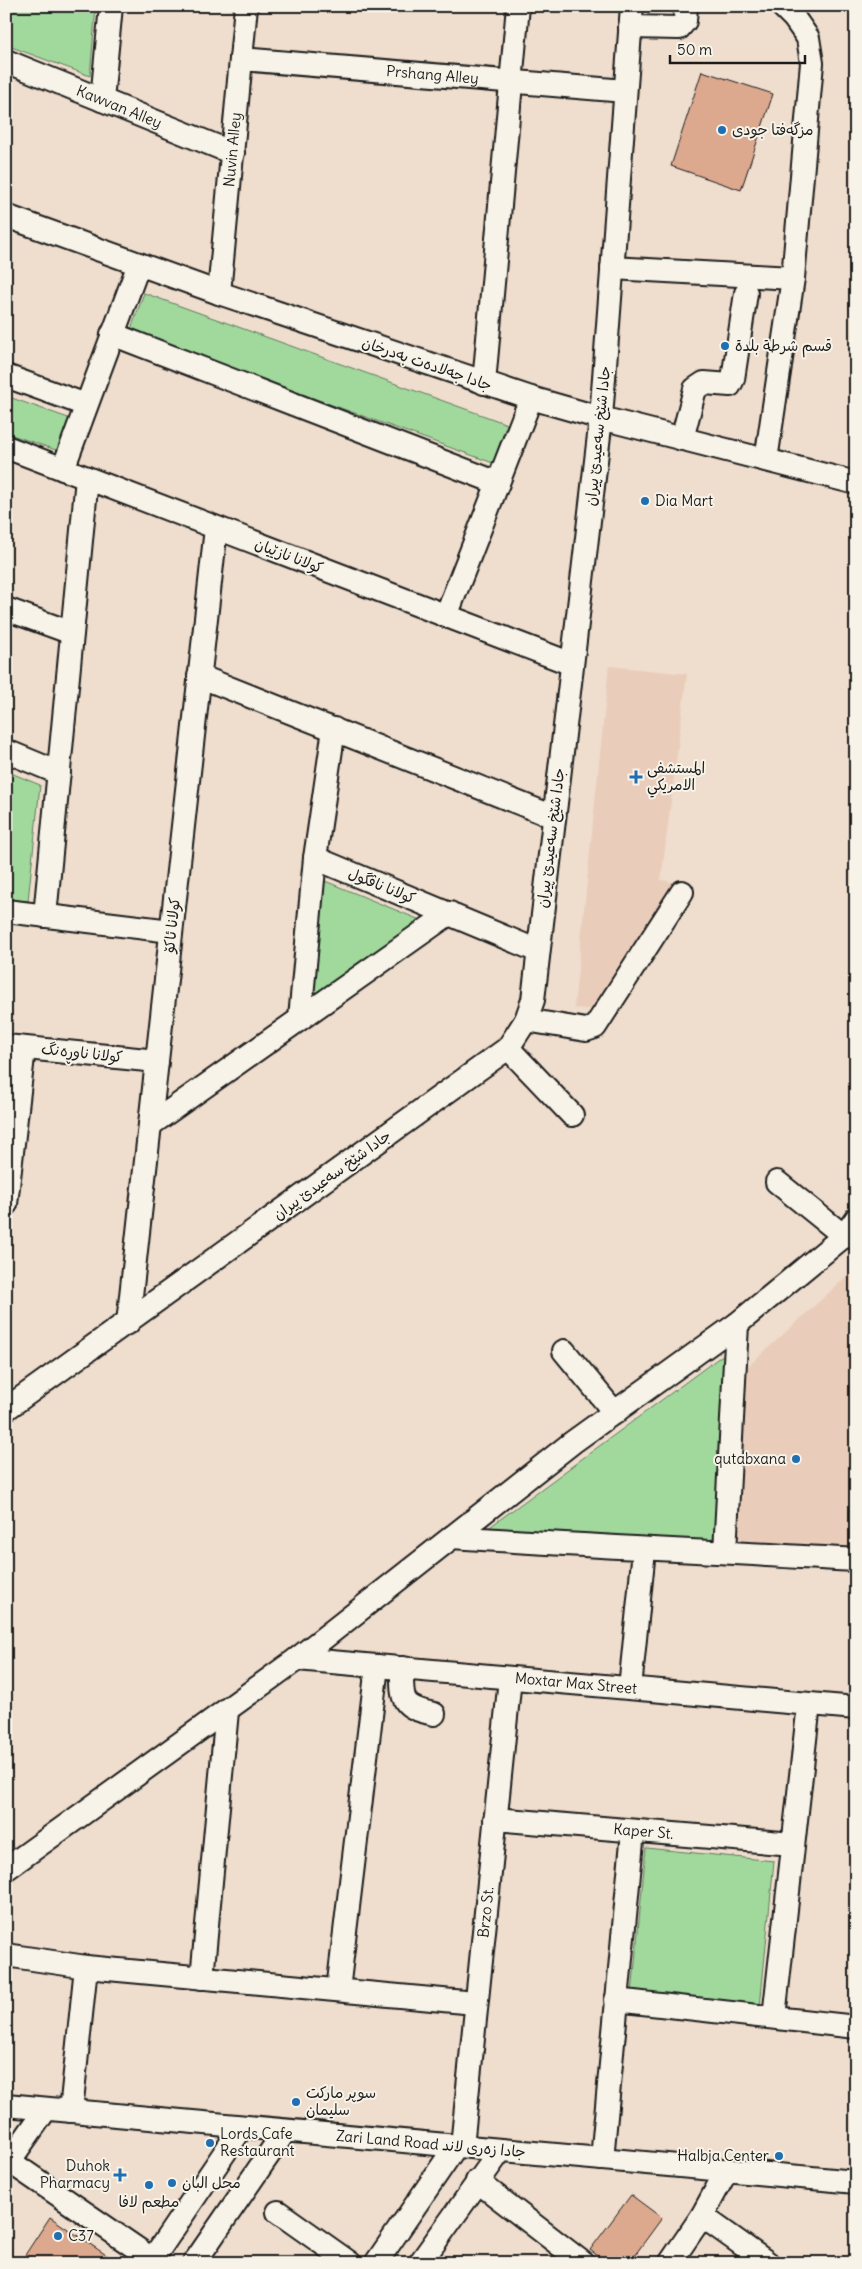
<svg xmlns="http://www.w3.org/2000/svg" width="862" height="2269" viewBox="0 0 862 2269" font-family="Delius,'Playpen Sans Arabic',sans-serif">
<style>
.built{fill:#e9cdba}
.green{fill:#a1d99d;stroke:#5e7a5c}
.building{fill:#dca98f;stroke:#1c1c1c}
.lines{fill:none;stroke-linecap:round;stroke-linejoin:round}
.minor-casing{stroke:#1c1c1c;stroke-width:26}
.minor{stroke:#f7f3e8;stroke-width:22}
.poi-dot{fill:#1f6fb2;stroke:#f7f3e8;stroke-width:2}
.labels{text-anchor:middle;stroke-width:4;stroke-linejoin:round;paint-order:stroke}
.street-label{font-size:15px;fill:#1c1c1c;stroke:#f7f3e8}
.poi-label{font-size:15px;fill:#1c1c1c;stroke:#f7f3e8;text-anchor:start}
</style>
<rect width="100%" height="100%" fill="#efddcd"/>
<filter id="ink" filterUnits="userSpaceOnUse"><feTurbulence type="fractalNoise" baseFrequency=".02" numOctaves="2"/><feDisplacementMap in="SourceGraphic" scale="10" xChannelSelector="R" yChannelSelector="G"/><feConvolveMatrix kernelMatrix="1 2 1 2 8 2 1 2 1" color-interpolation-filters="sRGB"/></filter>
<g filter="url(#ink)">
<path class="built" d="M 609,666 L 687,674 L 661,880 L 678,883 L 600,1010 L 574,1008 Z
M 856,1268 L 856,1558 L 729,1547 L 744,1370 Z"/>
<path class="green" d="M 6,6 L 96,6 L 90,76 L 6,45 Z
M 144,293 L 507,424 L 493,463 L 130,332 Z
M 6,396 L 71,419 L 59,451 L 6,433 Z
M 6,771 L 40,785 L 28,901 L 6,899 Z
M 325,881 L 425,922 L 313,997 Z
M 728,1351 L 716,1544 L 483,1532 Z
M 646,1848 L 774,1861 L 760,2007 L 632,1994 Z"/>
<path class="building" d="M 702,71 L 773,94 L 741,190 L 671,166 Z
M 631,2195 L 662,2218 L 629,2263 L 608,2263 L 590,2250 Z
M 50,2217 L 118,2263 L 36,2263 L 25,2255 Z"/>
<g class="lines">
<defs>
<g id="minor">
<path d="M 630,27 L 679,28 L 685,21 L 686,6"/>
<path id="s1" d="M 241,59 L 625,91"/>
<path id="s2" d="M 6,61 L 233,153"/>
<path d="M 102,100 L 111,6"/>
<path d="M 6,216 L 219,293 L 531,398 L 601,418 L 856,483"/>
<path d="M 612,268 L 793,278"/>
<path id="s3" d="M 219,293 L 246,6"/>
<path d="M 112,334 L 498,483"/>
<path d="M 6,376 L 86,405"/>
<path d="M 484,383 L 518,6"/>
<path d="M 682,439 L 695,389 L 704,383 L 730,385 L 733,379 L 746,293"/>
<path d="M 6,447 L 572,664"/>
<path d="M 766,460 L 793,278 L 812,63 L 808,38 L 794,18 L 782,6"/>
<path d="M 63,469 L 139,264"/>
<path d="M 6,609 L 72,633"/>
<path d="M 446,616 L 531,398"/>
<path d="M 199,676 L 554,817"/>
<path d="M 6,751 L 59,773"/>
<path d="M 315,858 L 538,951"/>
<path d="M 6,911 L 171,931"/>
<path d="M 45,916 L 87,478"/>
<path d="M 300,1018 L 315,858 L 334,729"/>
<path d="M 526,1020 L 586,1030 L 595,1027 L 682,892"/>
<path d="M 6,1046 L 157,1061"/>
<path d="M 508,1048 L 572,1115"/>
<path d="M 150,1125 L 450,913"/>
<path d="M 777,1182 L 844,1236 L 856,1237"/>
<path d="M 6,1204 L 24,1048"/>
<path d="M 128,1323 L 216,528"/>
<path d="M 564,1351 L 615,1413"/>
<path d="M 6,1409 L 508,1048 L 526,1020 L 533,1000 L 601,418 L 632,6"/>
<path d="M 452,1537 C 586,1546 721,1552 856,1560"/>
<path d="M 725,1552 L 737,1324"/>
<path id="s4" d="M 297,1659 L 856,1708"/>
<path d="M 402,1668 C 402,1700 400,1707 434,1714"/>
<path d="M 630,1688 L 644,1550"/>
<path id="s5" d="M 495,1819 L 793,1844"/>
<path d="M 6,1869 L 297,1659 L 573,1442 L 737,1324 L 844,1236 L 856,1219"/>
<path d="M 6,1955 L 86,1967 L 475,2003"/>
<path d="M 202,1978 L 227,1711"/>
<path d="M 338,1990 L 377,1666"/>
<path d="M 616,2000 L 856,2027"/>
<path d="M 774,2017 L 809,1704"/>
<path d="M 6,2105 L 856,2182"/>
<path d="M 71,2111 L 86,1967"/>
<path id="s6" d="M 462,2146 L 510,1678"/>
<path d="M 602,2159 L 633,1831"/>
<path d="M 9,2161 L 152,2259"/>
<path d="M 6,2166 L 46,2109"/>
<path d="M 477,2181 L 583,2263"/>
<path d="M 278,2212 L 350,2263"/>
<path d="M 702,2216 L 768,2263"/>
<path d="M 150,2263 L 242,2127"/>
<path d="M 194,2263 L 285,2131"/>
<path d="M 376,2263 L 456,2146"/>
<path d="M 420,2263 L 501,2150"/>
<path d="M 670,2263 L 702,2216 L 727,2170"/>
</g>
</defs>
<use href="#minor" class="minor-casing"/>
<use href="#minor" class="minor"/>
</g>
</g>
<g class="poi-dot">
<circle cx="722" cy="130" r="5"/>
<circle cx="725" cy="346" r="5"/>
<circle cx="645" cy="501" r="5"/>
<path d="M633.5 769.5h5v5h5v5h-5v5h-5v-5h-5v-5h5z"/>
<circle cx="796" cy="1459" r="5"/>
<circle cx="296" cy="2102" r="5"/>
<circle cx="210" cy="2143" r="5"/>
<circle cx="779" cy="2156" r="5"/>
<path d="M117.5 2167.5h5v5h5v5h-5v5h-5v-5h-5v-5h5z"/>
<circle cx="172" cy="2183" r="5"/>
<circle cx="149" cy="2185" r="5"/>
<circle cx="58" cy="2236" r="5"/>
</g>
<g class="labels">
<g class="street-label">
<text dy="5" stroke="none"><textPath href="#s1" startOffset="192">Prshang Alley</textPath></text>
<text dy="5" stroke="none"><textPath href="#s2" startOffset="122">Kawvan Alley</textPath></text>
<text dy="5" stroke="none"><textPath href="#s3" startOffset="144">Nuvin Alley</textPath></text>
<text transform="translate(427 364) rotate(19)" y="5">جادا جەلادەت بەدرخان</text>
<text transform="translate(598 436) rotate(-84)" y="5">جادا شێخ سەعیدێ پیران</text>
<text transform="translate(289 556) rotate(21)" y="5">کولانا نازێیان</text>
<text transform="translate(551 838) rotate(-83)" y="5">جادا شێخ سەعیدێ پیران</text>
<text transform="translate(382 886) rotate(22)" y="5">کولانا ناڤگول</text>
<text transform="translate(172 925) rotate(-84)" y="5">کولانا ئاکۆ</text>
<text transform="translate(82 1053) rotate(6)" y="5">کولانا ناوڕەنگ</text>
<text transform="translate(332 1175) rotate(-36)" y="5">جادا شێخ سەعیدێ پیران</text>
<text dy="5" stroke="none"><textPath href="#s4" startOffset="280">Moxtar Max Street</textPath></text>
<text dy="5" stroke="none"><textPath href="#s5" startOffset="149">Kaper St.</textPath></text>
<text dy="5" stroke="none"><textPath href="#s6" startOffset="235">Brzo St.</textPath></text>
<text transform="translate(431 2144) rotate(5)" y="5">Zari Land Road جادا زەری لاند</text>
</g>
<g class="poi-label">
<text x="732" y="135">مزگەفتا جودی</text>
<text x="735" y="351">قسم شرطة بلدة</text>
<text x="655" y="506">Dia Mart</text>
<text x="647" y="773">المستشفى<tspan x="647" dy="17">الامريكي</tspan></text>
<text x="786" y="1464" text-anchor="end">qutabxana</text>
<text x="306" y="2098">سوپر ماركت<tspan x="306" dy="17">سليمان</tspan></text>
<text x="220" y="2139">Lords Cafe<tspan x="220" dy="17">Restaurant</tspan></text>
<text x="769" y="2161" text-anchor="end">Halbja Center</text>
<text x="110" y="2171" text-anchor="end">Duhok<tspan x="110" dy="17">Pharmacy</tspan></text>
<text x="182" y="2188">محل البان</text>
<text x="149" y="2207" text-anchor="middle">مطعم لافا</text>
<text x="68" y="2241">C37</text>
</g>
</g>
<rect width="862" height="2269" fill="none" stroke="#f7f3e8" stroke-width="25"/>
<rect x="12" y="12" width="837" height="2244" fill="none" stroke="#1c1c1c" stroke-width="2" filter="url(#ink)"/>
<path d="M670 55v8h135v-8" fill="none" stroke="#1c1c1c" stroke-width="2.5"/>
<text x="677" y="55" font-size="15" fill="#1c1c1c" stroke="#f7f3e8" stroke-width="4" paint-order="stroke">50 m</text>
</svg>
